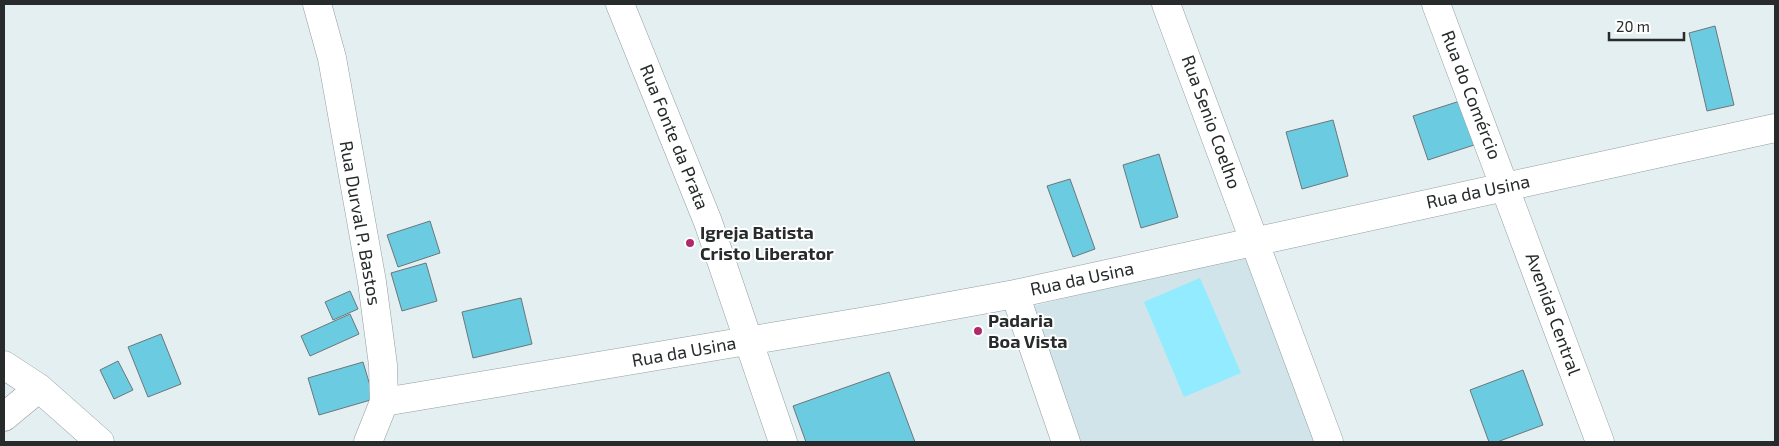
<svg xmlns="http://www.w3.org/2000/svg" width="1779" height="446" viewBox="0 0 1779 446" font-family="'Exo 2',sans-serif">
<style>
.built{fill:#d1e4e9}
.green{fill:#92ebff}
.building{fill:#6bcce1;stroke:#6d7679}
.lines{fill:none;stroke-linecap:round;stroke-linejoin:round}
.minor-casing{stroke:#949ea0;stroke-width:29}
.minor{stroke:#fff;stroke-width:28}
.poi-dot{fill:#b1286b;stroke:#fff;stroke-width:2}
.labels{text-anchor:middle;stroke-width:4;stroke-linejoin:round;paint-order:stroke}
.street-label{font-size:18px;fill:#272b2c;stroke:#fff}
.poi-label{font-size:18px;font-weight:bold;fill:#272b2c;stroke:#fff;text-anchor:start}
</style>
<rect width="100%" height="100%" fill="#e4eff1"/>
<path class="built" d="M 1248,253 L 1321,442 L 1081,442 L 1034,306 Z"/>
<path class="green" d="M 1200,278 L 1241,373 L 1184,397 L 1144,302 Z"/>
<path class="building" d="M 1715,26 L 1734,105 L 1707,111 L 1689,33 Z
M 1460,101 L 1474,145 L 1428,160 L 1413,116 Z
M 1333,120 L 1348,176 L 1302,189 L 1286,132 Z
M 1159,154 L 1178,217 L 1141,228 L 1123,165 Z
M 1070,179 L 1095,249 L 1073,257 L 1047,186 Z
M 430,221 L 440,253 L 398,267 L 387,235 Z
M 426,263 L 437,301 L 402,311 L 391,273 Z
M 350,291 L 358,309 L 333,320 L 325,302 Z
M 521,298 L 532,344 L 473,358 L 462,312 Z
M 350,314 L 359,334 L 310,356 L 301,336 Z
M 161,334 L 181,384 L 148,397 L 128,347 Z
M 118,361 L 133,390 L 114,399 L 100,370 Z
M 363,362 L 374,399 L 319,415 L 308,378 Z
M 1523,370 L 1543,425 L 1497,442 L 1489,442 L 1470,390 Z
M 889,372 L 915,442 L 806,442 L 793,406 Z"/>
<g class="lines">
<defs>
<path id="minor" d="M 317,4 L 332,58 L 372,282 L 383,365 L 384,402 L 368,442
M 620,4 L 708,222 L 783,442
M 1166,4 L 1329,442
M 1436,4 L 1600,442
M 1015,294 L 1066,442
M 4,365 L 39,388 L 100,442
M 384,402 L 884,318 L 1015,294 L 1775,128
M 4,417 L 39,388"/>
</defs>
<use href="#minor" class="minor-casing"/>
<use href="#minor" class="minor"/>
</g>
<g class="poi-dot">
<circle cx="690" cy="243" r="5"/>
<circle cx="978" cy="331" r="5"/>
</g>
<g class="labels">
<g class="street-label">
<text transform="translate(1471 95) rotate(69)" y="6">Rua do Comércio</text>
<text transform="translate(1211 122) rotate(70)" y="6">Rua Senio Coelho</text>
<text transform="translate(674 137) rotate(68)" y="6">Rua Fonte da Prata</text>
<text transform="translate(1478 192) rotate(-12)" y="6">Rua da Usina</text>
<text transform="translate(360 223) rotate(80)" y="6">Rua Durval P. Bastos</text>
<text transform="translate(1082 279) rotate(-12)" y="6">Rua da Usina</text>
<text transform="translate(1553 314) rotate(70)" y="6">Avenida Central</text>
<text transform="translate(684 352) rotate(-10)" y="6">Rua da Usina</text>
</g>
<g class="poi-label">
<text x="700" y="239">Igreja Batista<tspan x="700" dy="21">Cristo Liberator</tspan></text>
<text x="988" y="327">Padaria<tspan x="988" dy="21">Boa Vista</tspan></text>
</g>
</g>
<rect width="1779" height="446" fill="none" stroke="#272b2c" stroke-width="10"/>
<path d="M1609 32v8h75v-8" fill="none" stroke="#272b2c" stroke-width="2.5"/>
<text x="1616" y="32" font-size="15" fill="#272b2c" stroke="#ffffff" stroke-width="4" paint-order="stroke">20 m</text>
</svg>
